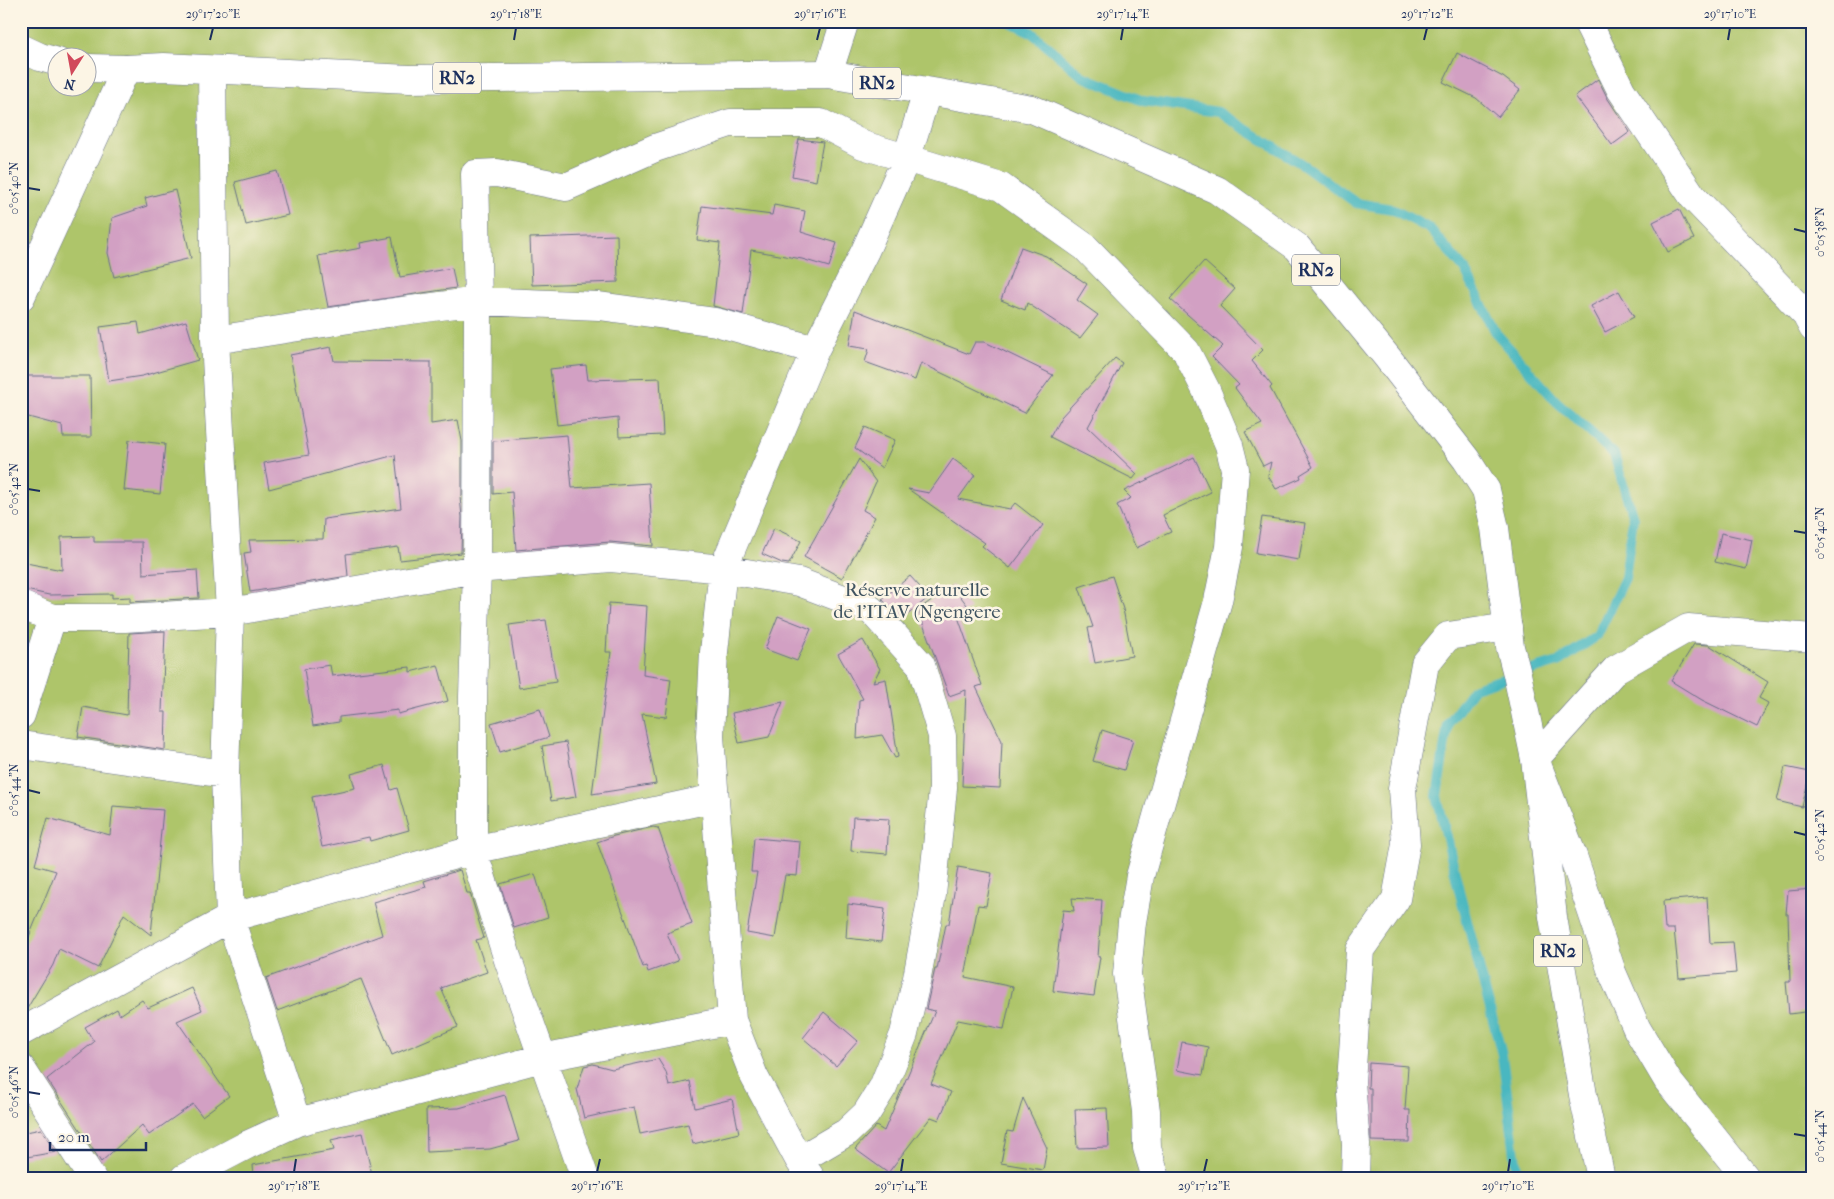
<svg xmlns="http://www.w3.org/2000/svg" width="1834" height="1199" viewBox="0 0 1834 1199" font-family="'IM FELL French Canon',serif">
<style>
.green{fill:#aec56a;stroke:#647a64;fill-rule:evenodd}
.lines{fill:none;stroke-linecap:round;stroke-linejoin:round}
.stream{stroke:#48b7c0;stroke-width:10}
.building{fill:#d2a0c3}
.minor-casing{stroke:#677085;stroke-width:29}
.highway-casing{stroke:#677085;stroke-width:29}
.minor{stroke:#fff;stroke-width:28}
.highway{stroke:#fff;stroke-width:28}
.ticks{fill:none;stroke:#1b2f5e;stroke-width:2}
.labels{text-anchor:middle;stroke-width:5;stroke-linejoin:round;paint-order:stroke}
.shield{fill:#fcf5e5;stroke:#5e6a86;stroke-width:1}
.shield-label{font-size:18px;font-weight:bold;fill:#1b2f5e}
.park-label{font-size:19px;fill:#405461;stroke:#fcf5e5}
.neatline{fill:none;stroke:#1b2f5e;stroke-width:2}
.ticks-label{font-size:12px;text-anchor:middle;fill:#1b2f5e}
</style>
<rect width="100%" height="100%" fill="#fcf5e5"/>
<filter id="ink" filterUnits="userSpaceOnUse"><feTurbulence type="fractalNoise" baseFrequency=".02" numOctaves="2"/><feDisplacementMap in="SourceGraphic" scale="10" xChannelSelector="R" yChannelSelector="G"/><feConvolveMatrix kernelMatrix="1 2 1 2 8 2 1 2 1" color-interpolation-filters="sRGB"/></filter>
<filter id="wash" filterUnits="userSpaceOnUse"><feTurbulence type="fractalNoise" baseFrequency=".0096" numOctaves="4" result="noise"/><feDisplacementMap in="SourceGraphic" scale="20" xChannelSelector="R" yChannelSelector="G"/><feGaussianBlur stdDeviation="1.12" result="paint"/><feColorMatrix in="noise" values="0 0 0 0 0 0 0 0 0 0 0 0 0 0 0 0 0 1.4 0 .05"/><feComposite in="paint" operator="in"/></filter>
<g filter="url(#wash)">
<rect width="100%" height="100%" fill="#f3e8ce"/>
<path class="green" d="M 21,21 L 1813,21 L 1813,1178 L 21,1178 ZM 58,58 L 88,58 L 88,88 L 58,88 Z"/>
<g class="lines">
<path class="stream" d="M 1008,21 L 1031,32 L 1082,76 L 1143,101 L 1218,112 L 1305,166 L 1356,203 L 1392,209 L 1430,229 L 1465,270 L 1496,333 L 1556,401 L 1614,454 L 1633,518 L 1625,578 L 1597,636 L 1558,662 L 1474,688 L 1448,724 L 1437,796 L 1459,890 L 1502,1055 L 1518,1178"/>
</g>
<g id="blocks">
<path class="building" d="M 1457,53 L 1503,77 L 1520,90 L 1498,117 L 1476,98 L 1443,82 Z
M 1598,79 L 1608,99 L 1630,132 L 1612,145 L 1575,96 Z
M 799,139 L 823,142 L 816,181 L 792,176 Z
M 277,171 L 288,215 L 246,225 L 235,182 Z
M 175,190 L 191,258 L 114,277 L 108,253 L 112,218 L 147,206 L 145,198 Z
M 774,205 L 805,211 L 801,232 L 837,243 L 829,267 L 802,259 L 751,250 L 743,314 L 713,306 L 720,243 L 697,240 L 702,206 L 772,215 Z
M 1679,209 L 1694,239 L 1668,252 L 1653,222 Z
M 617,235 L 618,282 L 532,285 L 530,238 Z
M 392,237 L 400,277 L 452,268 L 456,288 L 328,307 L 318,256 L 361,248 L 360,243 Z
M 1021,247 L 1046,256 L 1087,284 L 1077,300 L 1098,315 L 1080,338 L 1027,303 L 1025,310 L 1001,300 Z
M 1204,261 L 1235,289 L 1220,306 L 1263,350 L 1252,361 L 1272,386 L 1270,388 L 1313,467 L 1300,475 L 1301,478 L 1276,489 L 1268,476 L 1271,462 L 1263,466 L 1245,432 L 1262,424 L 1235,388 L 1239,385 L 1212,357 L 1223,346 L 1170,299 Z
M 1619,291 L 1634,317 L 1605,332 L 1591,306 Z
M 855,310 L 969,354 L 975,342 L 985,342 L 1053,375 L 1025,413 L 921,363 L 915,380 L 865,362 L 869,349 L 849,346 Z
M 186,321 L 198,360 L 142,376 L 109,381 L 100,327 L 138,322 L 140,334 Z
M 331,347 L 334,361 L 431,362 L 431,424 L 458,420 L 462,441 L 462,496 L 460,497 L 462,517 L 461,553 L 400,560 L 398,547 L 346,554 L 348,576 L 250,592 L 244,553 L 251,552 L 249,540 L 323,539 L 324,519 L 401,508 L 395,455 L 269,489 L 264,463 L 309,455 L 290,355 Z
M 1115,358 L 1122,363 L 1088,427 L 1137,474 L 1133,479 L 1050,437 L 1061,417 Z
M 586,365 L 588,380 L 660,378 L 663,435 L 619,437 L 618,418 L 557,425 L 550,369 Z
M 21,376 L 90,376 L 91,437 L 63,437 L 62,426 L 21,415 Z
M 865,427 L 895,440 L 882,468 L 855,448 Z
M 567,435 L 572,488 L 649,483 L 653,546 L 610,542 L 516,550 L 512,492 L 493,494 L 493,441 Z
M 129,440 L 165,444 L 160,494 L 124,490 Z
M 1194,457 L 1211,492 L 1163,515 L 1171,532 L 1136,548 L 1117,505 L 1131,498 L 1124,491 Z
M 859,459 L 876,482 L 863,510 L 875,517 L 842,578 L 804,557 Z
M 953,459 L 975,475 L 958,499 L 1010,509 L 1015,503 L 1043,525 L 1010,568 L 982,546 L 985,543 L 908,489 L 929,493 Z
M 1262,517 L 1305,523 L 1299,560 L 1256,553 Z
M 774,528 L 801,541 L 789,564 L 782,563 L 762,554 Z
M 1721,533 L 1752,540 L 1746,569 L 1715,562 Z
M 94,536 L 94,542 L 142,542 L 143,574 L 197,570 L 199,598 L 130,602 L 130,597 L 112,598 L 112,594 L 49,595 L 21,589 L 21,562 L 62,570 L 61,537 Z
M 910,576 L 929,597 L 901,620 L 882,599 Z
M 1112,576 L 1123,609 L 1132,656 L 1095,663 L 1088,628 L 1093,627 L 1079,587 Z
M 952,585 L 970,609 L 958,617 L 982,685 L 976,687 L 1002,741 L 1000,788 L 962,786 L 966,690 L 949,696 L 918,610 Z
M 609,603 L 647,606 L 643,675 L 671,679 L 666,717 L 642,714 L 656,784 L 592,794 L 611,652 L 606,652 Z
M 778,616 L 811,629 L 797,661 L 765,649 Z
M 546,620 L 556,682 L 519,688 L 509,625 Z
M 165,631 L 162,712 L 166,712 L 165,750 L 78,737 L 83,707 L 127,715 L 129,633 Z
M 863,640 L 880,669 L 873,682 L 886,679 L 898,757 L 895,758 L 882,735 L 857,739 L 859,700 L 863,699 L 838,654 Z
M 1694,644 L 1709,645 L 1768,682 L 1759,698 L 1768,703 L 1757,727 L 1702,700 L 1671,681 Z
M 330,665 L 332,676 L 410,667 L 410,672 L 438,665 L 448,701 L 398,714 L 398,710 L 339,717 L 339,722 L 313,726 L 304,669 Z
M 783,702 L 769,737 L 739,743 L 732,713 Z
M 540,709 L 549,737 L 500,752 L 491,723 Z
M 1102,730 L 1133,740 L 1124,770 L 1093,761 Z
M 566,742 L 576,797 L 551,801 L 542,746 Z
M 384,765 L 391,790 L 397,788 L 409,830 L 370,841 L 369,837 L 322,847 L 312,797 L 355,788 L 351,774 Z
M 1785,767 L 1810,772 L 1802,807 L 1777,801 Z
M 113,806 L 163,810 L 151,935 L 124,914 L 98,968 L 59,949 L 53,965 L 25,1012 L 21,1014 L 21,956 L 56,871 L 35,865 L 48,818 L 110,835 Z
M 853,817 L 889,819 L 887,854 L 851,851 Z
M 653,827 L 658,828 L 692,924 L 667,933 L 678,961 L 648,972 L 646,966 L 643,967 L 597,842 L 614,836 Z
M 754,838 L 800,842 L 797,876 L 785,875 L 775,938 L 747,933 L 757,872 L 751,872 Z
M 958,867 L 992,873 L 986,906 L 978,905 L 965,977 L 1013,987 L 1004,1029 L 958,1020 L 931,1084 L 951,1092 L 939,1120 L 931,1117 L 888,1173 L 855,1149 L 876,1126 L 884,1131 L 935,1011 L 926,1009 L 935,969 L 937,969 L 946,924 L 949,924 Z
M 460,870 L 467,893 L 470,893 L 484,938 L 476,940 L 487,972 L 441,988 L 458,1027 L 392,1055 L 361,979 L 277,1011 L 266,978 L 382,935 L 373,902 L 426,887 L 424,881 Z
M 535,874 L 548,917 L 514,928 L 500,884 Z
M 1813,889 L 1813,1011 L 1789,1014 L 1786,982 L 1790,982 L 1788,914 L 1786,914 L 1788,891 Z
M 1707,897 L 1710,943 L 1733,942 L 1736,973 L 1679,978 L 1674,929 L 1665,929 L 1663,901 Z
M 1072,898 L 1102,900 L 1098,957 L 1100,957 L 1094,996 L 1053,991 L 1063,910 L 1074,911 Z
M 848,904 L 885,909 L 881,942 L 846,938 Z
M 192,988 L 202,1010 L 177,1021 L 229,1096 L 202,1116 L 193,1104 L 149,1135 L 142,1125 L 101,1162 L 47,1079 L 94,1042 L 85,1027 L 117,1009 L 120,1015 L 142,1000 L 148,1008 Z
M 824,1012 L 858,1041 L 836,1066 L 803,1038 Z
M 1182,1042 L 1208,1047 L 1203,1075 L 1177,1070 Z
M 658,1059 L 666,1072 L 669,1086 L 690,1081 L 695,1108 L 732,1099 L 739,1133 L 693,1144 L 688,1124 L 640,1134 L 634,1107 L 584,1118 L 577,1089 L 584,1066 L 593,1064 L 612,1069 Z
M 1369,1063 L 1408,1066 L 1405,1110 L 1410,1110 L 1409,1142 L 1371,1141 L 1371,1088 L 1368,1088 Z
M 505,1095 L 519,1141 L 490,1149 L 427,1152 L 426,1109 L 459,1108 Z
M 1023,1098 L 1047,1148 L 1043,1170 L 1001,1163 L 1007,1131 L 1013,1132 Z
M 1107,1108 L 1109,1147 L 1077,1148 L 1075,1109 Z
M 41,1129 L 56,1152 L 21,1158 L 21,1133 Z
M 362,1133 L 373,1178 L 254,1178 L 253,1165 L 334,1150 L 331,1140 Z"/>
</g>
</g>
<g filter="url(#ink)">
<use href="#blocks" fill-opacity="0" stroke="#677085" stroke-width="1"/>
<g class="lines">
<defs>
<path id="minor" d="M 1587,21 L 1621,90 L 1693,197 L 1806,315 L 1813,328
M 212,70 L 215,340 L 230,612 L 225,774 L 230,918 L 297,1122
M 828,74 L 845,21
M 21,297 L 126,69
M 215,340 L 388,313 L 478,301 L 599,306 L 716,322 L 815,350
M 21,605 L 52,618 L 125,618 L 230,612 L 477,569 L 611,558 L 723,569 L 799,582 L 870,609 L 921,665 L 942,736 L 943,788 L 932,895 L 917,978 L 904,1034 L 883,1087 L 866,1114 L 847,1132 L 799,1160
M 21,715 L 52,618
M 21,745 L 225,774
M 21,1032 L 230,918 L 473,850 L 715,798
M 21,1068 L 92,1178
M 184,1178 L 247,1145 L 297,1122 L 373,1103 L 542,1058 L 732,1020
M 585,1178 L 508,960 L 473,850 L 473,696 L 477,569 L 478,301 L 475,174 L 497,173 L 566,187 L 655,148 L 730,123 L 821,123 L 863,145 L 1001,187 L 1085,247 L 1186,351 L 1206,390 L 1229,445 L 1235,469 L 1229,547 L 1218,601 L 1140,876 L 1132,922 L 1127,974 L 1146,1111 L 1147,1148 L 1156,1178
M 811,1178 L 799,1160 L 754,1076 L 732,1020 L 710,736 L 714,652 L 723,569 L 815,350 L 865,251 L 907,157 L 927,92
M 1355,1178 L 1356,1144 L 1351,1082 L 1360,950 L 1396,899 L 1406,844 L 1402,789 L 1425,664 L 1448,636 L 1508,627
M 1746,1178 L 1668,1081 L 1637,1029 L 1612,972 L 1573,856 L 1535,759 L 1616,669 L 1688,628 L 1813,638"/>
<path id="highway" d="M 21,48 L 40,57 L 58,62
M 88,68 L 126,69 L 164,67 L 409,79 L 828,74 L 1032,109 L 1217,190 L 1297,247 L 1387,357 L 1466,459 L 1486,490 L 1495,528 L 1510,647 L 1517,674 L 1535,759 L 1553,917 L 1583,1095 L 1601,1178"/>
</defs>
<use href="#minor" class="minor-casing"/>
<use href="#highway" class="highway-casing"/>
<use href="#minor" class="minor"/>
<use href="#highway" class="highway"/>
</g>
</g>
<path class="ticks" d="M 210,40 L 213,28M 514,40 L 516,28M 817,40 L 820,28M 1121,40 L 1123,28M 1424,40 L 1427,28M 1728,40 L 1730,28M 28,188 L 40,190M 1794,229 L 1806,232M 28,489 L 40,491M 1794,531 L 1806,533M 28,790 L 40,793M 1794,832 L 1806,835M 28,1092 L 40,1094M 1794,1134 L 1806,1136M 294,1172 L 296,1159M 597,1172 L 600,1159M 901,1172 L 903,1159M 1204,1172 L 1207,1159M 1508,1172 L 1510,1159"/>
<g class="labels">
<g class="shield">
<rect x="433" y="62.5" width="48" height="31" rx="4"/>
<rect x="853" y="67.5" width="48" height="31" rx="4"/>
<rect x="1292" y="254.5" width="48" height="31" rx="4"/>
<rect x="1534" y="935.5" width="48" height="31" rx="4"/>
</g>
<g class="shield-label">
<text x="457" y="84">RN2</text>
<text x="877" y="89">RN2</text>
<text x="1316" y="276">RN2</text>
<text x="1558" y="957">RN2</text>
</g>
<g class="park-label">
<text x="917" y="596">Réserve naturelle<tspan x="917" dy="22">de l'ITAV (Ngengere</tspan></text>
</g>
</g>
<rect width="1834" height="1199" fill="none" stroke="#fcf5e5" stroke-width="55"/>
<g transform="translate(72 72) rotate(191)"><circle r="24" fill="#fcf5e5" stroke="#a2a6af"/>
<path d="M0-4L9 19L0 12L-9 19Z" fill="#d1495b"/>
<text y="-8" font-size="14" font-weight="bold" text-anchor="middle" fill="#1b2f5e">N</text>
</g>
<path d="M50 1142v8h96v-8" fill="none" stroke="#1b2f5e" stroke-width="2.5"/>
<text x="58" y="1142" font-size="15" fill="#1b2f5e" stroke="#fcf5e5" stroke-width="4" paint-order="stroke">20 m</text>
<rect x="28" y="28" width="1778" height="1144" class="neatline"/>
<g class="ticks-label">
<text x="213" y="18">29°17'20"E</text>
<text x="516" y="18">29°17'18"E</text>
<text x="820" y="18">29°17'16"E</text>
<text x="1123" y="18">29°17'14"E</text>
<text x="1427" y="18">29°17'12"E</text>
<text x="1730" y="18">29°17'10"E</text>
<text transform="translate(14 188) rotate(-90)" y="4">0°05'40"N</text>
<text transform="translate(1820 232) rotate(-90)" y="4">0°05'38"N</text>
<text transform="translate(14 489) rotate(-90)" y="4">0°05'42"N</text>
<text transform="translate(1820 533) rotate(-90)" y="4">0°05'40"N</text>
<text transform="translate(14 790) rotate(-90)" y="4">0°05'44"N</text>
<text transform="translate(1820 835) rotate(-90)" y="4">0°05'42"N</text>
<text transform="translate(14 1092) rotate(-90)" y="4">0°05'46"N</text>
<text transform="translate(1820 1136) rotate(-90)" y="4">0°05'44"N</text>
<text x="294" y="1190">29°17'18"E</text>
<text x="597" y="1190">29°17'16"E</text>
<text x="901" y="1190">29°17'14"E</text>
<text x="1204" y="1190">29°17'12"E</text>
<text x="1508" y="1190">29°17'10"E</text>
</g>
</svg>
